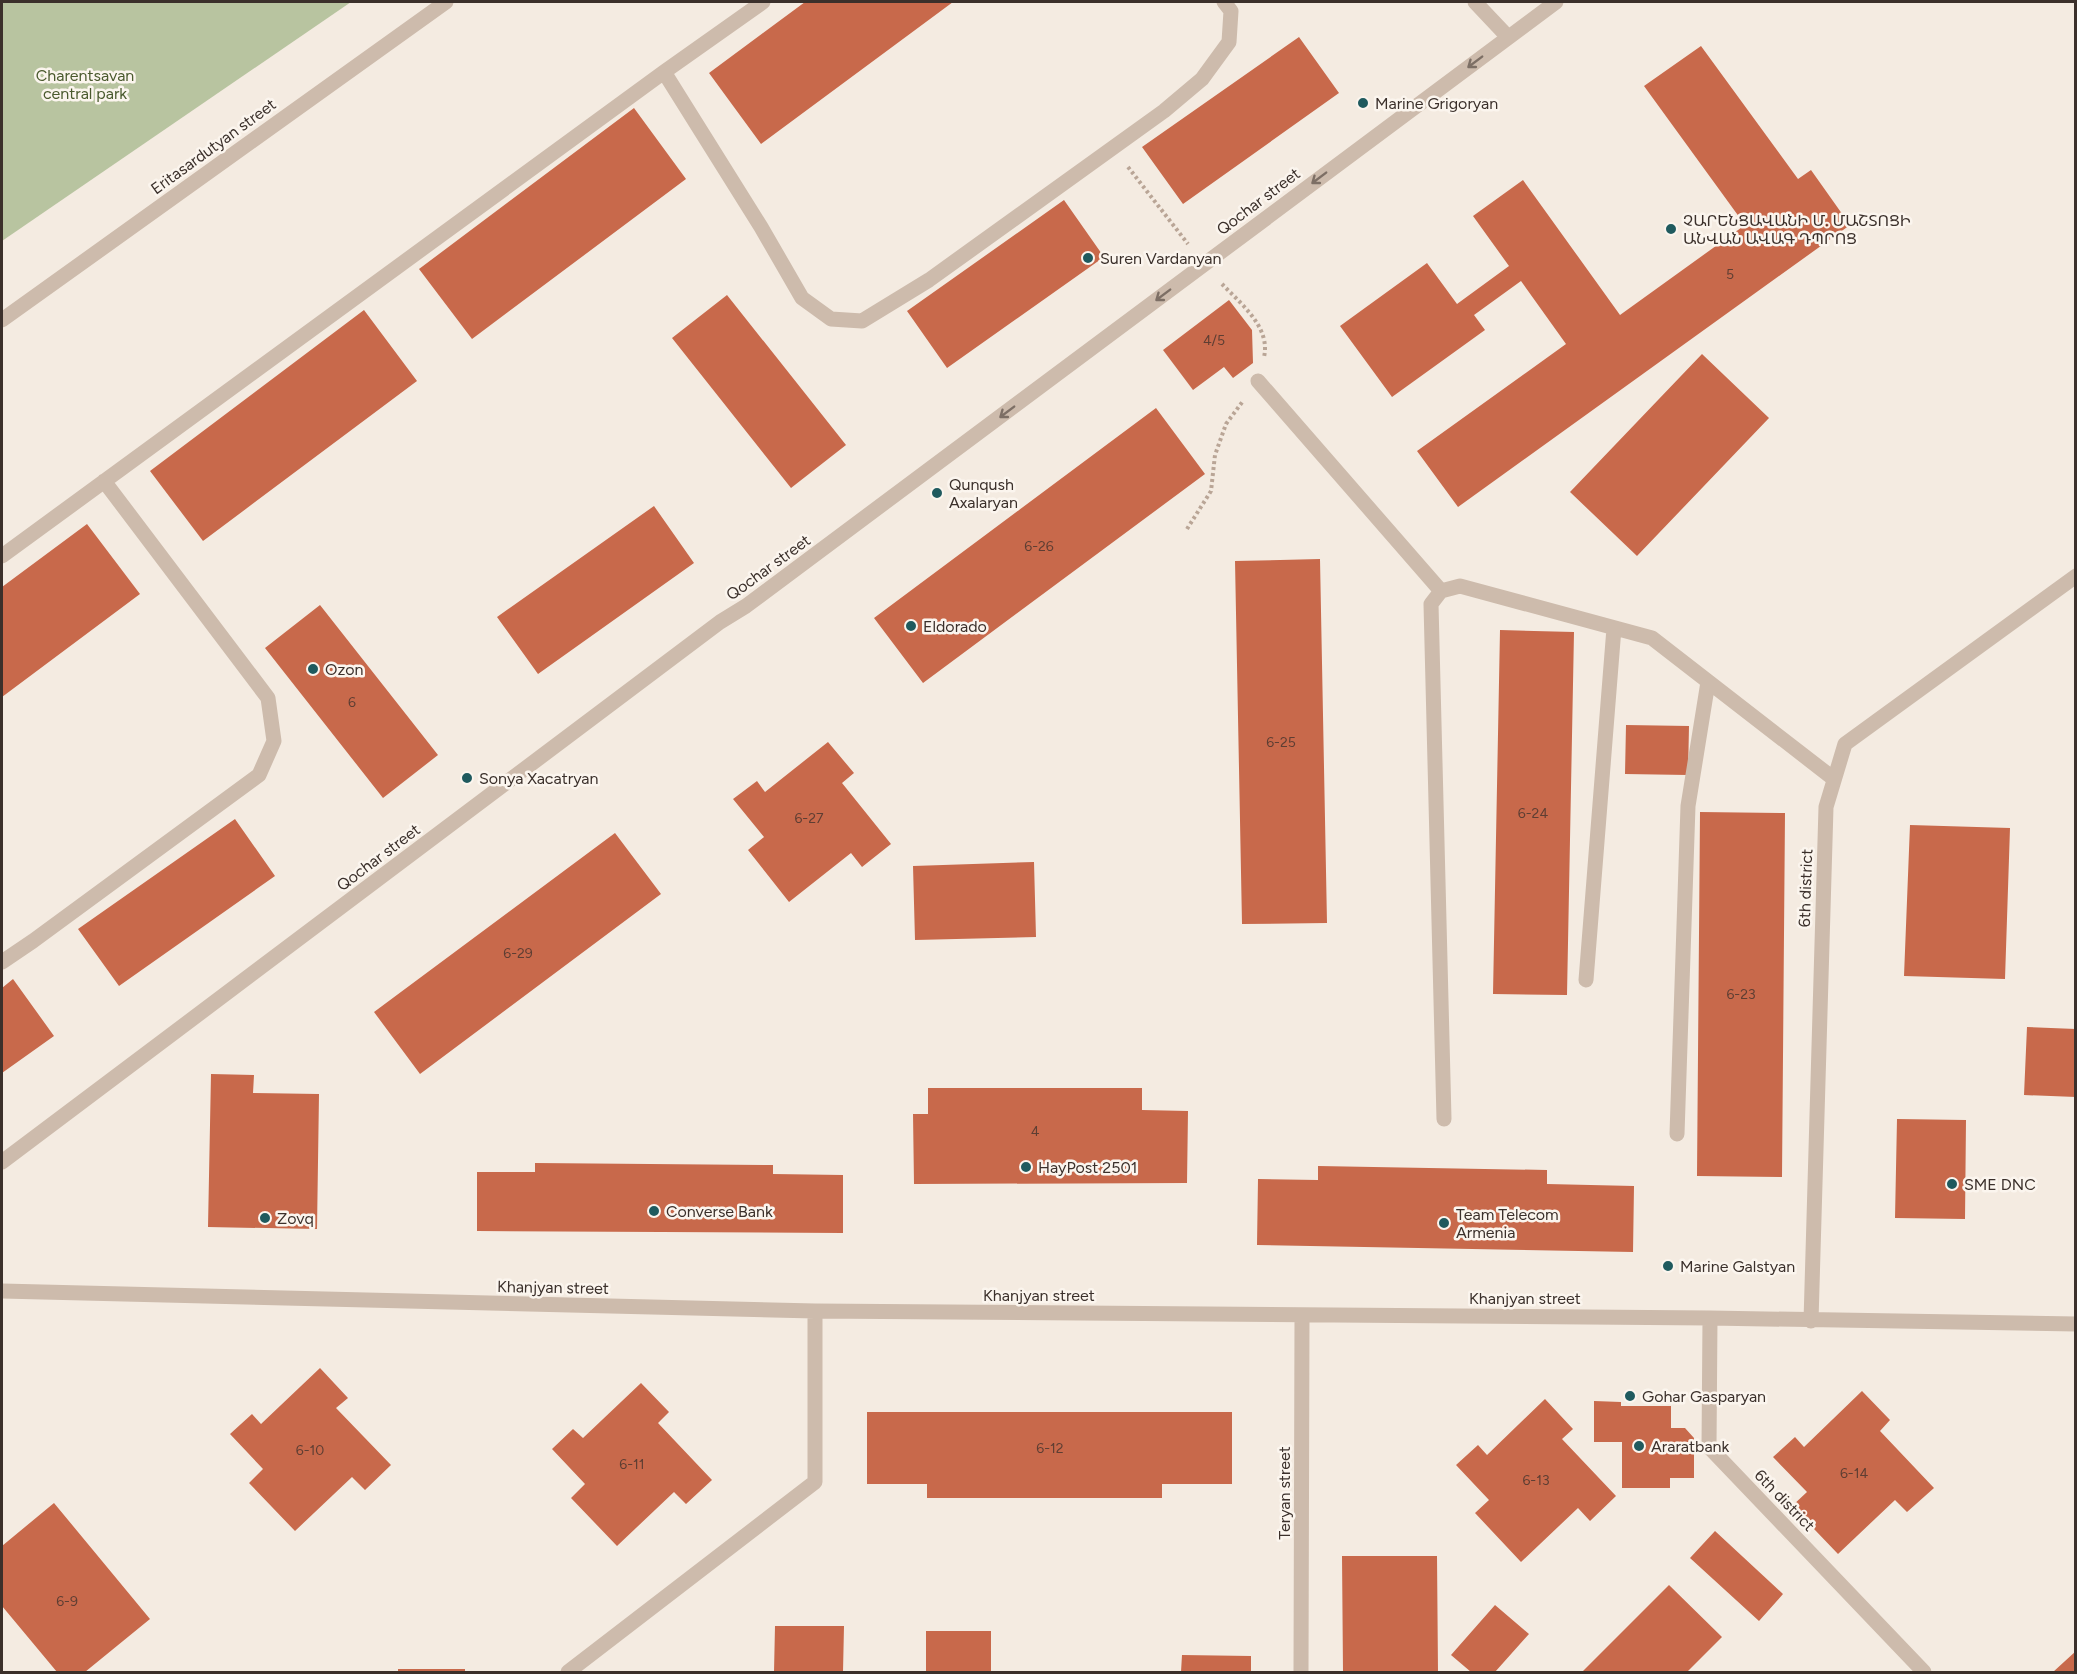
<svg xmlns="http://www.w3.org/2000/svg" width="2077" height="1674" viewBox="0 0 2077 1674" font-family="Figtree,'Noto Sans Armenian',sans-serif">
<style>
.green{fill:#b8c4a0}
.building{fill:#c8694b}
.lines{fill:none;stroke-linecap:round;stroke-linejoin:round}
.path{stroke:#b9a596;stroke-width:4;stroke-dasharray:3 3;stroke-linecap:butt}
.minor{stroke:#cdbbac;stroke-width:15}
.oneway{stroke:#7d6f65}
.poi-dot{fill:#1f5a5e;stroke:#fbf5ee;stroke-width:2}
.labels{text-anchor:middle;stroke-width:5;stroke-linejoin:round;paint-order:stroke}
.number-label{font-size:14px;fill:#5e3e33}
.park-label{font-size:16px;fill:#4a5a2e;stroke:#fbf5ee}
.poi-label{font-size:16px;fill:#3b302b;stroke:#fbf5ee;text-anchor:start}
.street-label{font-size:16px;fill:#3b302b;stroke:#fbf5ee}
</style>
<rect width="100%" height="100%" fill="#f4ebe1"/>
<path class="green" d="M 2,2 L 351,2 L 2,241 Z"/>
<path class="building" d="M 805,2 L 953,2 L 761,144 L 709,73 Z
M 1299,37 L 1339,93 L 1183,204 L 1142,147 Z
M 1701,46 L 1798,179 L 1811,170 L 1850,225 L 1458,507 L 1417,451 L 1566,344 L 1521,281 L 1474,315 L 1485,330 L 1392,397 L 1340,326 L 1427,263 L 1457,304 L 1509,266 L 1473,216 L 1523,180 L 1620,315 L 1745,225 L 1644,86 Z
M 634,108 L 686,179 L 472,339 L 419,269 Z
M 1064,200 L 1104,257 L 947,368 L 907,311 Z
M 727,295 L 846,445 L 791,488 L 672,338 Z
M 1229,300 L 1252,330 L 1253,363 L 1233,378 L 1224,367 L 1193,390 L 1163,350 Z
M 364,310 L 417,381 L 203,541 L 150,471 Z
M 1702,354 L 1769,418 L 1637,556 L 1570,492 Z
M 1156,408 L 1205,474 L 923,683 L 874,618 Z
M 654,506 L 694,563 L 538,674 L 497,617 Z
M 87,524 L 140,594 L 2,697 L 2,587 Z
M 1320,559 L 1327,923 L 1242,924 L 1235,561 Z
M 320,605 L 438,755 L 383,798 L 265,648 Z
M 1500,630 L 1574,632 L 1567,995 L 1493,994 Z
M 1626,725 L 1689,726 L 1688,775 L 1625,774 Z
M 828,742 L 854,773 L 842,783 L 891,844 L 862,867 L 851,853 L 789,902 L 748,850 L 764,837 L 733,799 L 757,781 L 765,792 Z
M 1700,812 L 1785,813 L 1782,1177 L 1697,1176 Z
M 235,819 L 275,876 L 119,986 L 78,929 Z
M 1910,825 L 2010,828 L 2005,979 L 1904,976 Z
M 615,833 L 661,894 L 420,1074 L 374,1012 Z
M 1034,862 L 1036,937 L 915,940 L 913,866 Z
M 13,979 L 54,1036 L 2,1073 L 2,988 Z
M 2027,1027 L 2076,1029 L 2076,1097 L 2024,1095 Z
M 211,1074 L 254,1075 L 253,1093 L 319,1094 L 317,1229 L 208,1227 Z
M 928,1088 L 1142,1088 L 1142,1110 L 1188,1111 L 1187,1183 L 914,1184 L 913,1114 L 928,1114 Z
M 1897,1119 L 1966,1120 L 1965,1219 L 1895,1218 Z
M 535,1163 L 773,1165 L 773,1174 L 843,1175 L 843,1233 L 477,1231 L 477,1172 L 535,1172 Z
M 1318,1166 L 1547,1170 L 1547,1184 L 1634,1186 L 1633,1252 L 1257,1245 L 1258,1179 L 1318,1180 Z
M 320,1368 L 348,1398 L 336,1408 L 391,1465 L 365,1490 L 352,1477 L 295,1531 L 249,1483 L 263,1469 L 230,1434 L 252,1414 L 261,1424 Z
M 641,1383 L 669,1412 L 658,1423 L 712,1480 L 686,1504 L 674,1492 L 617,1546 L 571,1498 L 585,1484 L 552,1449 L 573,1429 L 583,1438 Z
M 1862,1391 L 1890,1420 L 1880,1431 L 1934,1488 L 1907,1512 L 1895,1500 L 1838,1554 L 1792,1506 L 1807,1492 L 1773,1457 L 1795,1437 L 1804,1447 Z
M 1545,1399 L 1573,1429 L 1562,1439 L 1616,1496 L 1590,1521 L 1578,1508 L 1521,1562 L 1475,1513 L 1489,1500 L 1456,1465 L 1478,1445 L 1487,1455 Z
M 1594,1401 L 1621,1402 L 1621,1406 L 1671,1406 L 1671,1428 L 1685,1428 L 1694,1438 L 1694,1478 L 1670,1478 L 1670,1488 L 1622,1488 L 1622,1442 L 1594,1442 Z
M 867,1412 L 1232,1412 L 1232,1484 L 1162,1484 L 1162,1498 L 927,1498 L 927,1484 L 867,1484 Z
M 54,1503 L 150,1619 L 85,1672 L 57,1672 L 2,1606 L 2,1546 Z
M 1715,1531 L 1783,1594 L 1759,1621 L 1690,1558 Z
M 1342,1556 L 1437,1556 L 1438,1672 L 1343,1672 Z
M 1669,1585 L 1722,1637 L 1687,1672 L 1582,1672 Z
M 1495,1605 L 1529,1634 L 1495,1672 L 1471,1672 L 1451,1655 Z
M 775,1626 L 844,1626 L 843,1672 L 774,1672 Z
M 926,1631 L 991,1631 L 991,1672 L 926,1672 Z
M 2076,1651 L 2076,1672 L 2053,1672 Z
M 1182,1655 L 1251,1656 L 1251,1672 L 1181,1672 Z
M 398,1669 L 465,1669 L 465,1672 L 398,1672 Z"/>
<g class="lines">
<path class="path" d="M 1128,167 L 1188,244
M 1222,284 C 1240,303 1271,327 1264,357
M 1187,529 L 1211,491 L 1215,455 L 1226,424 L 1243,401"/>
<path class="minor" d="M 1475,2 L 1508,37
M 664,72 L 761,227 L 802,298 L 831,319 L 862,321 L 929,280 L 1164,111 L 1202,79 L 1229,42 L 1231,11 L 1224,2
M 2,320 L 446,2
M 1258,381 L 1441,591
M 2,556 L 664,72 L 763,2
M 2,962 L 33,941 L 259,775 L 274,741 L 268,698 L 104,481
M 1586,980 L 1614,628
M 1444,1119 L 1431,604 L 1441,591 L 1460,586 L 1652,638 L 1834,779
M 1677,1134 L 1688,806 L 1708,682
M 2,1162 L 720,622 L 746,606 L 1556,2
M 2,1291 L 815,1311 L 1710,1318 L 2076,1324
M 1710,1318 L 1709,1447 L 1924,1672
M 1811,1321 L 1826,807 L 1845,744 L 2076,576
M 568,1672 L 815,1482 L 815,1311
M 1301,1672 L 1302,1315"/>
</g>
<defs><path id="oneway-shaft" d="M-6 0H5M1.5-3L5.5 0L1.5 3" fill="none" stroke-width="1.6" stroke-linecap="round" stroke-linejoin="round" transform="scale(1.5)"/></defs>
<g class="oneway">
<use href="#oneway-shaft" transform="translate(1475 62) rotate(143)"/>
<use href="#oneway-shaft" transform="translate(1319 178) rotate(143)"/>
<use href="#oneway-shaft" transform="translate(1163 295) rotate(143)"/>
<use href="#oneway-shaft" transform="translate(1007 412) rotate(143)"/>
</g>
<g class="poi-dot">
<circle cx="1363" cy="103" r="6"/>
<circle cx="1671" cy="229" r="6"/>
<circle cx="1088" cy="258" r="6"/>
<circle cx="937" cy="493" r="6"/>
<circle cx="911" cy="626" r="6"/>
<circle cx="313" cy="669" r="6"/>
<circle cx="467" cy="778" r="6"/>
<circle cx="1026" cy="1167" r="6"/>
<circle cx="1952" cy="1184" r="6"/>
<circle cx="654" cy="1211" r="6"/>
<circle cx="265" cy="1218" r="6"/>
<circle cx="1444" cy="1223" r="6"/>
<circle cx="1668" cy="1266" r="6"/>
<circle cx="1630" cy="1396" r="6"/>
<circle cx="1639" cy="1446" r="6"/>
</g>
<g class="labels">
<g class="number-label">
<text x="1730" y="279">5</text>
<text x="1214" y="345">4/5</text>
<text x="1039" y="551">6-26</text>
<text x="352" y="707">6</text>
<text x="1281" y="747">6-25</text>
<text x="1533" y="818">6-24</text>
<text x="809" y="823">6-27</text>
<text x="518" y="958">6-29</text>
<text x="1741" y="999">6-23</text>
<text x="1035" y="1136">4</text>
<text x="1050" y="1453">6-12</text>
<text x="310" y="1455">6-10</text>
<text x="632" y="1469">6-11</text>
<text x="1854" y="1478">6-14</text>
<text x="1536" y="1485">6-13</text>
<text x="67" y="1606">6-9</text>
</g>
<g class="park-label">
<text x="85" y="81">Charentsavan<tspan x="85" dy="18">central park</tspan></text>
</g>
<g class="poi-label">
<text x="1375" y="109">Marine Grigoryan</text>
<text x="1683" y="226">ՉԱՐԵՆՑԱՎԱՆԻ Մ. ՄԱՇՏՈՑԻ<tspan x="1683" dy="18">ԱՆՎԱՆ ԱՎԱԳ ԴՊՐՈՑ</tspan></text>
<text x="1100" y="264">Suren Vardanyan</text>
<text x="949" y="490">Qunqush<tspan x="949" dy="18">Axalaryan</tspan></text>
<text x="923" y="632">Eldorado</text>
<text x="325" y="675">Ozon</text>
<text x="479" y="784">Sonya Xacatryan</text>
<text x="1038" y="1173">HayPost 2501</text>
<text x="1964" y="1190">SME DNC</text>
<text x="666" y="1217">Converse Bank</text>
<text x="1456" y="1220">Team Telecom<tspan x="1456" dy="18">Armenia</tspan></text>
<text x="277" y="1224">Zovq</text>
<text x="1680" y="1272">Marine Galstyan</text>
<text x="1642" y="1402">Gohar Gasparyan</text>
<text x="1651" y="1452">Araratbank</text>
</g>
<g class="street-label">
<text transform="translate(213 146) rotate(-36)" y="6">Eritasardutyan street</text>
<text transform="translate(1258 201) rotate(-37)" y="6">Qochar street</text>
<text transform="translate(768 567) rotate(-36)" y="6">Qochar street</text>
<text transform="translate(378 857) rotate(-37)" y="6">Qochar street</text>
<text transform="translate(1805 888) rotate(-88)" y="6">6th district</text>
<text transform="translate(553 1287) rotate(1)" y="6">Khanjyan street</text>
<text x="1039" y="1301">Khanjyan street</text>
<text x="1525" y="1304">Khanjyan street</text>
<text transform="translate(1284 1493) rotate(-90)" y="6">Teryan street</text>
<text transform="translate(1785 1500) rotate(46)" y="6">6th district</text>
</g>
</g>
<rect width="2077" height="1674" fill="none" stroke="#3b302b" stroke-width="6"/>
</svg>
